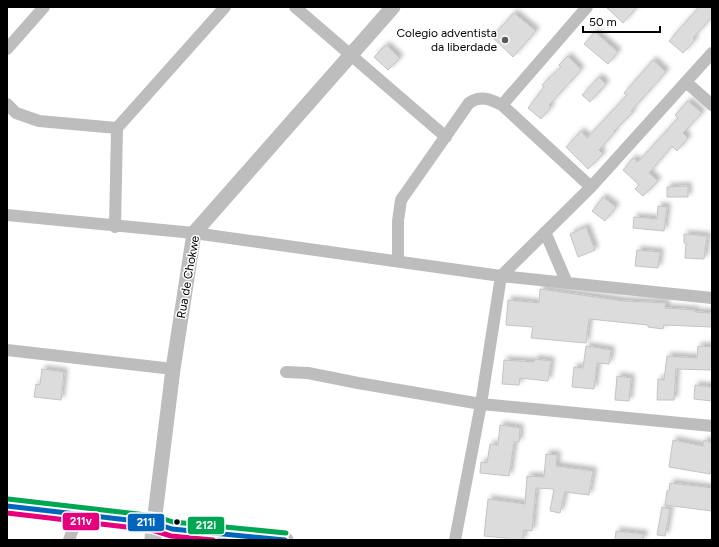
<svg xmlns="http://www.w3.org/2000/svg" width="719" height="547" viewBox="0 0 719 547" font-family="Figtree,sans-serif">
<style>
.building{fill:#dcdcdc;stroke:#c4c4c4;filter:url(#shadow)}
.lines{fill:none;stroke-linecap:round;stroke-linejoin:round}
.minor{stroke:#bdbdbd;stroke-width:12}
.tertiary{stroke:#bdbdbd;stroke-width:15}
.secondary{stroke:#c0c0c0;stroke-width:17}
.bus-1-casing{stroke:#fff;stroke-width:8}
.bus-2-casing{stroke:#fff;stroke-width:8}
.bus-3-casing{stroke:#fff;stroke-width:8}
.bus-1{stroke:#0065bd;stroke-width:5}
.bus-2{stroke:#e5007d;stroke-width:5}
.bus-3{stroke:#00a651;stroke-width:5}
.poi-dot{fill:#595959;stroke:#fff;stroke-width:1.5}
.bus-dot{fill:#000;stroke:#fff;stroke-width:1.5}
.labels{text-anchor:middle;stroke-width:3;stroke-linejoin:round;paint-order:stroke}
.poi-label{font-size:12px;fill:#000;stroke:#fff;text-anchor:end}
.street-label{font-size:12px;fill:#000;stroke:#fff}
.line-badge{stroke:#fff;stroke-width:1.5}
.badge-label{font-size:11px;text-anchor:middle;font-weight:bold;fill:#fff}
</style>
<defs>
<filter id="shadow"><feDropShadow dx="3.5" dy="-3.5" stdDeviation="2" flood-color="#0004"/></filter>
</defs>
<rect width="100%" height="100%" fill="#fff"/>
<path class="building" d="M 606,7 L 637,7 L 623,23 Z
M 699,7 L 712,7 L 712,17 L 693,38 L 695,40 L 683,53 L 669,41 Z
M 514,13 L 536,31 L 513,57 L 492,37 Z
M 595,32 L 618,52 L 608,64 L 584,44 Z
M 386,45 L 400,58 L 388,70 L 374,57 Z
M 568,56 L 581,70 L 549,105 L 551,107 L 541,119 L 528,108 L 544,87 L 542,85 L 561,67 L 559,65 Z
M 653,60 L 666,72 L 631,111 L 633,112 L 614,131 L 615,132 L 599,150 L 603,154 L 588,169 L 566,147 L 581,131 L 587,138 L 627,95 L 624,93 Z
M 599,77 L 606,84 L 590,102 L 582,95 Z
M 688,101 L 702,113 L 683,133 L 688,138 L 677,151 L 672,146 L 649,173 L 658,181 L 643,196 L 635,189 L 639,185 L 623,170 L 633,158 L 638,162 L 678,118 L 675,115 Z
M 688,186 L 688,197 L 667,197 L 667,187 Z
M 603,197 L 616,207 L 605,221 L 592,211 Z
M 658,206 L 667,207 L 664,231 L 633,228 L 634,217 L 657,219 Z
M 586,227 L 595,250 L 578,257 L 570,234 Z
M 684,234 L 707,236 L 704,259 L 685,258 L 686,243 L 684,243 Z
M 637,250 L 660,252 L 658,268 L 635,266 Z
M 540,289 L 623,301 L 666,303 L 665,308 L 695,310 L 695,312 L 712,313 L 712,327 L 664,325 L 663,329 L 648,327 L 648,325 L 589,319 L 586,343 L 531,338 L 533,327 L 506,325 L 508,300 L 539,303 Z
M 586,346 L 611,350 L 609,364 L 597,363 L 594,389 L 572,387 L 574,367 L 583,368 Z
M 698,346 L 712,347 L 712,370 L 676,369 L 674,400 L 657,400 L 658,379 L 664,380 L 667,356 L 697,358 Z
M 535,359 L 551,361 L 548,381 L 520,378 L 519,385 L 502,384 L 504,360 L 534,362 Z
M 42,369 L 64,372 L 61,400 L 34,397 L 36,384 L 40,385 Z
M 617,376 L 631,378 L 629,401 L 615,400 Z
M 695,385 L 712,387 L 712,401 L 694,399 Z
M 500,425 L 520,428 L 519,442 L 514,442 L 509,476 L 480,473 L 481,462 L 487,463 L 490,444 L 498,445 Z
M 673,440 L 703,446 L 704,440 L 712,443 L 712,467 L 710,474 L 669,467 Z
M 546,454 L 557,455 L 556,466 L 593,471 L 589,495 L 565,492 L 560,513 L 550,511 L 554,489 L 536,488 L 532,531 L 524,530 L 523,540 L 506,540 L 506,538 L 484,536 L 488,499 L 525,504 L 527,476 L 544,477 Z
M 670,483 L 712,488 L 712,511 L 665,505 L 667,491 L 669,491 Z
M 662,507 L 670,509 L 665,536 L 657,535 Z
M 616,531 L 644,534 L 643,540 L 615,540 Z"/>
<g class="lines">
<path class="minor" d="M 295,7 L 446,137
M 7,49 L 44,7
M 686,82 L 712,105
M 7,104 L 16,113 L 39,121 L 117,128
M 502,105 L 587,7
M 7,215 L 194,233 L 501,276 L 712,298
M 115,227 L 117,128 L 225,7
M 545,232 L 567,283
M 398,261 L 398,221 L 401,200 L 469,103 C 481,95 490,99 502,105 L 591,187
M 7,350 L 173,369
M 286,372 L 308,373 L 358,383 L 481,404 L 712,426
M 69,540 L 78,515
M 455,540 L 481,404 L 501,276 L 591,187 L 712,53"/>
<path class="tertiary" d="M 154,523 L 173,369 L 194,233 L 393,7"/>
<path class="secondary" d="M 7,506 L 154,523 L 172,529 L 285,540
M 153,540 L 154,523"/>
<defs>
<path id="bus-1" d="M 7,506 L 154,523 L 172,529 L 285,540"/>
<path id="bus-2" d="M 7,513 L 152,530 L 171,536 L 213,540"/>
<path id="bus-3" d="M 8,499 L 155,516 L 173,522 L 286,533"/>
</defs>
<use href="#bus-1" class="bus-1-casing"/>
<use href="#bus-2" class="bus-2-casing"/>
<use href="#bus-3" class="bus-3-casing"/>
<use href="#bus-1" class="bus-1"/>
<use href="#bus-2" class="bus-2"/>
<use href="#bus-3" class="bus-3"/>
</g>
<circle class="poi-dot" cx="505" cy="40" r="4"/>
<circle class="bus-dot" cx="177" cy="522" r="3.5"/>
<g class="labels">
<g class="poi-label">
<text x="497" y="37">Colegio adventista<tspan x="497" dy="14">da liberdade</tspan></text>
</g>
<g class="street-label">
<text transform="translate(188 277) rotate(-80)" y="4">Rua de Chokwe</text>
</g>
</g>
<g class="line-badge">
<rect x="62" y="512" width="38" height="19" rx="4" fill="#e5007d"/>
<rect x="127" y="513" width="38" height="19" rx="4" fill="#0065bd"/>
<rect x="187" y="516" width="38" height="19" rx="4" fill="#00a651"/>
</g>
<g class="badge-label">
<text x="81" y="525">211v</text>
<text x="146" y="526">211i</text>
<text x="206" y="529">212i</text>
</g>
<rect width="719" height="547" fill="none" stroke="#000000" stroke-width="16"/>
<path d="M583 26v6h77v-6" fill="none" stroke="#000000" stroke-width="2"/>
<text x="589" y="26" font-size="12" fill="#000000" stroke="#ffffff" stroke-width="3" paint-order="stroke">50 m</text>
</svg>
